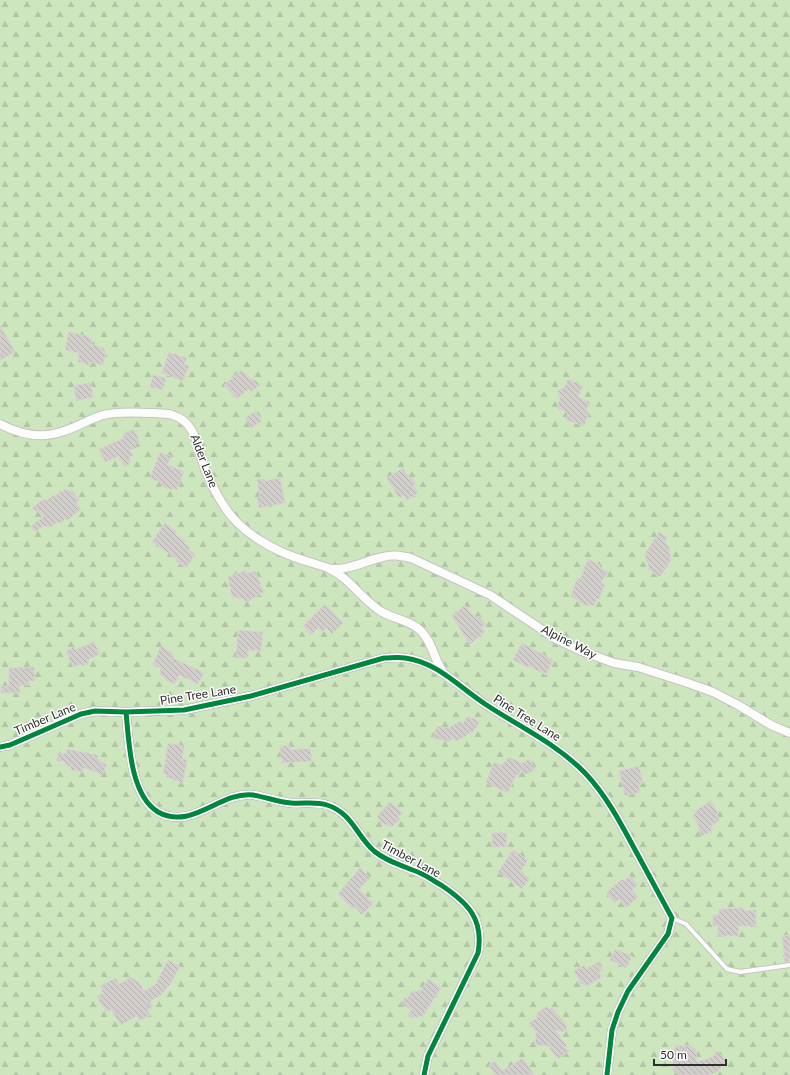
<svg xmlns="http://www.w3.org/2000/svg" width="790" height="1075" viewBox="0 0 790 1075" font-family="Lato,sans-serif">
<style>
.forest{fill:url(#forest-firs)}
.building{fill:url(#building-back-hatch);stroke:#d7d4d0}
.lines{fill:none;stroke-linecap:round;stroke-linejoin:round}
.lane-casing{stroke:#c5c4c5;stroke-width:6}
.street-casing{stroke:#c5c4c5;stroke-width:10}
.lane{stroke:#fcfcfb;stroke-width:4}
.street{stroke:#fcfcfb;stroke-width:8}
.cycleway-casing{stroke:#fff;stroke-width:8}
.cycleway{stroke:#00873e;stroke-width:5}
.labels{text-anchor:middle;stroke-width:3;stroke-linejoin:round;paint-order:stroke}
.street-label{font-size:12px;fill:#2e2e2e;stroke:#fff}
</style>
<defs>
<pattern id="forest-firs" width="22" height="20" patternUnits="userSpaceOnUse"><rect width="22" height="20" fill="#cee6be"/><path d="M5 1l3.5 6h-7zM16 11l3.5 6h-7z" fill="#b1c6a4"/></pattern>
<pattern id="building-back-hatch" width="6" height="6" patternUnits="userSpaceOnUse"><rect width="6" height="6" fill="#d1cecb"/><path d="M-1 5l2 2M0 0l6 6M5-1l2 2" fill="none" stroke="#b4b1af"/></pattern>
</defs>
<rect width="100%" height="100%" fill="#ece8e4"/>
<path class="forest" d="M 0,0 L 790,0 L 790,1075 L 0,1075 Z"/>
<path class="building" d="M 0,325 L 15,352 L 0,360 Z
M 69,332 L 88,336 L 92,340 L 91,344 L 103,348 L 106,352 L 103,365 L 90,362 L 90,365 L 78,362 L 79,353 L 65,350 Z
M 169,352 L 187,358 L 184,364 L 189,366 L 183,381 L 162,373 Z
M 240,371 L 243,371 L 251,379 L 255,380 L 260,385 L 251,392 L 249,389 L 237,399 L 224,385 Z
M 153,375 L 166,378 L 163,390 L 150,387 Z
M 568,379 L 583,386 L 578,397 L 590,402 L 586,412 L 589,413 L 584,426 L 566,420 L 568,413 L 557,408 L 560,398 L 557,391 L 564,388 Z
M 91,383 L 93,397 L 76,401 L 74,388 L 76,387 L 76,385 Z
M 256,411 L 262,421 L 251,428 L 245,418 Z
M 134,429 L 140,442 L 135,444 L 137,448 L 130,450 L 133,456 L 129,457 L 131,463 L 124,467 L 119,456 L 105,462 L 99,449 L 124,438 L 123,434 Z
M 160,452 L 171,456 L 168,465 L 184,472 L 177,490 L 174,489 L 172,490 L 161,486 L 162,483 L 150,478 Z
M 403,468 L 409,478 L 411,477 L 416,484 L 413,485 L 418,493 L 407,500 L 404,495 L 399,498 L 387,478 Z
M 280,478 L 285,503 L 259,508 L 257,498 L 260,497 L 257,480 L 264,479 L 264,481 Z
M 66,489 L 73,492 L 79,500 L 76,502 L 81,509 L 68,520 L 65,519 L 61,523 L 57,522 L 50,527 L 43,526 L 35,532 L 31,526 L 44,516 L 32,508 L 42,500 L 47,500 L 54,495 L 55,496 Z
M 165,523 L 176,531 L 175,534 L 185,541 L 184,543 L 190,548 L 189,550 L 195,555 L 186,568 L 176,561 L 177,559 L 152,542 Z
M 659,532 L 667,537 L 665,542 L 669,547 L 671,560 L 660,577 L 649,570 L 648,563 L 646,561 L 645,554 Z
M 588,559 L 600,565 L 599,567 L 608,572 L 601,583 L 605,585 L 599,599 L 597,599 L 594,606 L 588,604 L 587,606 L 579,603 L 579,601 L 571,596 L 577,578 L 580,579 Z
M 246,570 L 247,573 L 255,571 L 264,592 L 245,603 L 243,598 L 238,599 L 237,597 L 232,598 L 228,577 Z
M 325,604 L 343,623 L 332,634 L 326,628 L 322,632 L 318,628 L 311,635 L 303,626 Z
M 465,605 L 475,618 L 479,616 L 486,625 L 481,627 L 485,631 L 470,645 L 452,616 Z
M 238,630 L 263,632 L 261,651 L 248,650 L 248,658 L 236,658 Z
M 94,642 L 100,654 L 87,660 L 89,663 L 82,666 L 81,664 L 73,667 L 66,651 L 74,647 L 75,650 Z
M 522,643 L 553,660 L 546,675 L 529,666 L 527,667 L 513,660 Z
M 161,646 L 172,653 L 171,657 L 204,673 L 198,684 L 179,675 L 175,684 L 165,680 L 166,678 L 161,675 L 160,667 L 153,664 Z
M 34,667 L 35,681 L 28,681 L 29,685 L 20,685 L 20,693 L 1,693 L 1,686 L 9,686 L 9,668 Z
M 468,716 L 480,722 L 472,733 L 470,732 L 466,736 L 456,741 L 453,738 L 450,742 L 433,738 L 437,726 L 448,728 L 460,721 L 463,723 Z
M 168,743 L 184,746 L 182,759 L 187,760 L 183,783 L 176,781 L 169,777 L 169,775 L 163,774 Z
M 290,745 L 291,750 L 310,748 L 312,761 L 282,763 L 280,746 Z
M 67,749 L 98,755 L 97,759 L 107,765 L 102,775 L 97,772 L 83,768 L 83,772 L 70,770 L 71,766 L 65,765 L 65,762 L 57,761 L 58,753 L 66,754 Z
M 509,757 L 522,763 L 530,759 L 535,770 L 526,774 L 520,771 L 519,775 L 516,775 L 508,793 L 486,783 L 494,762 L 502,765 Z
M 639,766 L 643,783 L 639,784 L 640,792 L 625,796 L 619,771 Z
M 711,801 L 718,813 L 716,814 L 720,820 L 711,826 L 713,830 L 702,836 L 698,829 L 700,828 L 693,816 L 698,809 Z
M 390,802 L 403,813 L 398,817 L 400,820 L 391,827 L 380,822 L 377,816 Z
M 492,833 L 507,833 L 506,847 L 492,847 Z
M 513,850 L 528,860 L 520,872 L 530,878 L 522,889 L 498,872 Z
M 360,868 L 370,878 L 359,889 L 373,903 L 362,915 L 355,907 L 353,909 L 338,894 Z
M 630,876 L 638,885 L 632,890 L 638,897 L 626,908 L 619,899 L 615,903 L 606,893 L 622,879 L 624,881 Z
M 744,908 L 744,911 L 756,910 L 756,926 L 739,926 L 739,936 L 718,936 L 718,926 L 713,926 L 713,915 L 719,915 L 719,909 Z
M 790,935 L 790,961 L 785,962 L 782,936 Z
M 615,949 L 632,956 L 626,968 L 610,960 Z
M 168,960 L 180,966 L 170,985 L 160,996 L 150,1001 L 153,1007 L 147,1010 L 150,1015 L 139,1021 L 137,1016 L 121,1025 L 111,1010 L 106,1012 L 97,996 L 103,993 L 100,986 L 116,978 L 119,984 L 131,977 L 141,985 L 144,991 L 155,985 Z
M 598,962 L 603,970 L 599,972 L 602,977 L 587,986 L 581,984 L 574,971 L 584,965 L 586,969 Z
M 429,979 L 441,988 L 423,1016 L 412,1018 L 408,1015 L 411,1010 L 401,1003 L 405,997 L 407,999 L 413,990 L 417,992 L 418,990 L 420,991 Z
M 547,1006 L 549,1009 L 552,1008 L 567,1025 L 566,1032 L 555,1030 L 567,1046 L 565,1047 L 569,1051 L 558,1059 L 548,1046 L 535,1045 L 536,1032 L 529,1023 L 537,1018 L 537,1013 Z
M 676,1045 L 691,1046 L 696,1050 L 697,1062 L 713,1057 L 717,1051 L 727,1061 L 717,1072 L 709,1075 L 679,1075 L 673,1070 L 673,1059 L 671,1058 Z
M 523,1058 L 534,1075 L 495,1075 L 489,1065 L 495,1061 L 502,1071 Z"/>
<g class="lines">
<defs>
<path id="lane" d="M 672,918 L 686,924 L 727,969 L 740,972 L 790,965"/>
<path id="street" d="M 0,424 C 19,434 40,439 61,432 C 76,428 89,419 103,415 C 120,411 137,413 154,413 C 160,414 167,413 172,415 C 199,422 197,453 207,474 C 214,490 222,505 233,518 C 248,535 272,549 294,557 C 305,561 317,564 328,568 C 350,578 362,600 382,612 C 394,619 409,620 420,630 C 432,641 434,659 443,672
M 331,569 C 349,570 365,561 383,557 C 392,554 401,556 411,558 L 490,595 L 556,639 L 579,650 L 614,663 L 638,667 L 688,683 L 713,692 L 738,705 L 771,725 L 790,733
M 126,712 C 129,742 130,795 158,812 C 192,831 220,791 253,795 C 266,797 278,802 291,803 C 304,804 315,801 327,805 C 352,813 356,835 374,851 C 387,862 404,866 420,873 C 427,876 434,881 441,885 C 468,903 484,919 478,953 L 428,1056 L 424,1075
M 0,747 L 10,745 L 81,714 L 95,711 L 126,712 L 184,710 L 251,696 L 384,658 C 391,658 398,657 405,658 C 437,662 459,687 485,704 C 518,726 557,744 585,773 C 605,794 619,820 633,846 C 646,870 659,894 672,918 L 668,934 L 628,991 L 618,1012 L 612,1030 L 607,1075"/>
</defs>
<use href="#lane" class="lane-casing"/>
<use href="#street" class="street-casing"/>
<use href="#lane" class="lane"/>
<use href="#street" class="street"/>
<defs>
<path id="cycleway" d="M 126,712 C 129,742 130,795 158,812 C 192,831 220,791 253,795 C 266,797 278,802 291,803 C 304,804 315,801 327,805 C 352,813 356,835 374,851 C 387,862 404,866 420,873 C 427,876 434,881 441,885 C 468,903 484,919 478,953 L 428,1056 L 424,1075
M 0,747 L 10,745 L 81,714 L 95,711 L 126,712 L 184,710 L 251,696 L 384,658 C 391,658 398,657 405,658 C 437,662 459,687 485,704 C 518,726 557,744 585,773 C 605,794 619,820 633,846 C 646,870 659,894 672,918 L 668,934 L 628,991 L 618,1012 L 612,1030 L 607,1075"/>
</defs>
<use href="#cycleway" class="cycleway-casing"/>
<use href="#cycleway" class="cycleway"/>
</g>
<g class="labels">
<g class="street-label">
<text transform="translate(204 461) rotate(69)" y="4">Alder Lane</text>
<text transform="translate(569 642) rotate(27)" y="4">Alpine Way</text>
<text transform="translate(198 695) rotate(-9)" y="4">Pine Tree Lane</text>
<text transform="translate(527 718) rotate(32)" y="4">Pine Tree Lane</text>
<text transform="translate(45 719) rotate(-23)" y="4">Timber Lane</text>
<text transform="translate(411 859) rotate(28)" y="4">Timber Lane</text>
</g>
</g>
<path d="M654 1059v6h72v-6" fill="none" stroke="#2e2e2e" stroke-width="2"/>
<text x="660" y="1059" font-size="12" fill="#2e2e2e" stroke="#ffffff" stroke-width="3" paint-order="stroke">50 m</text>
</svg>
